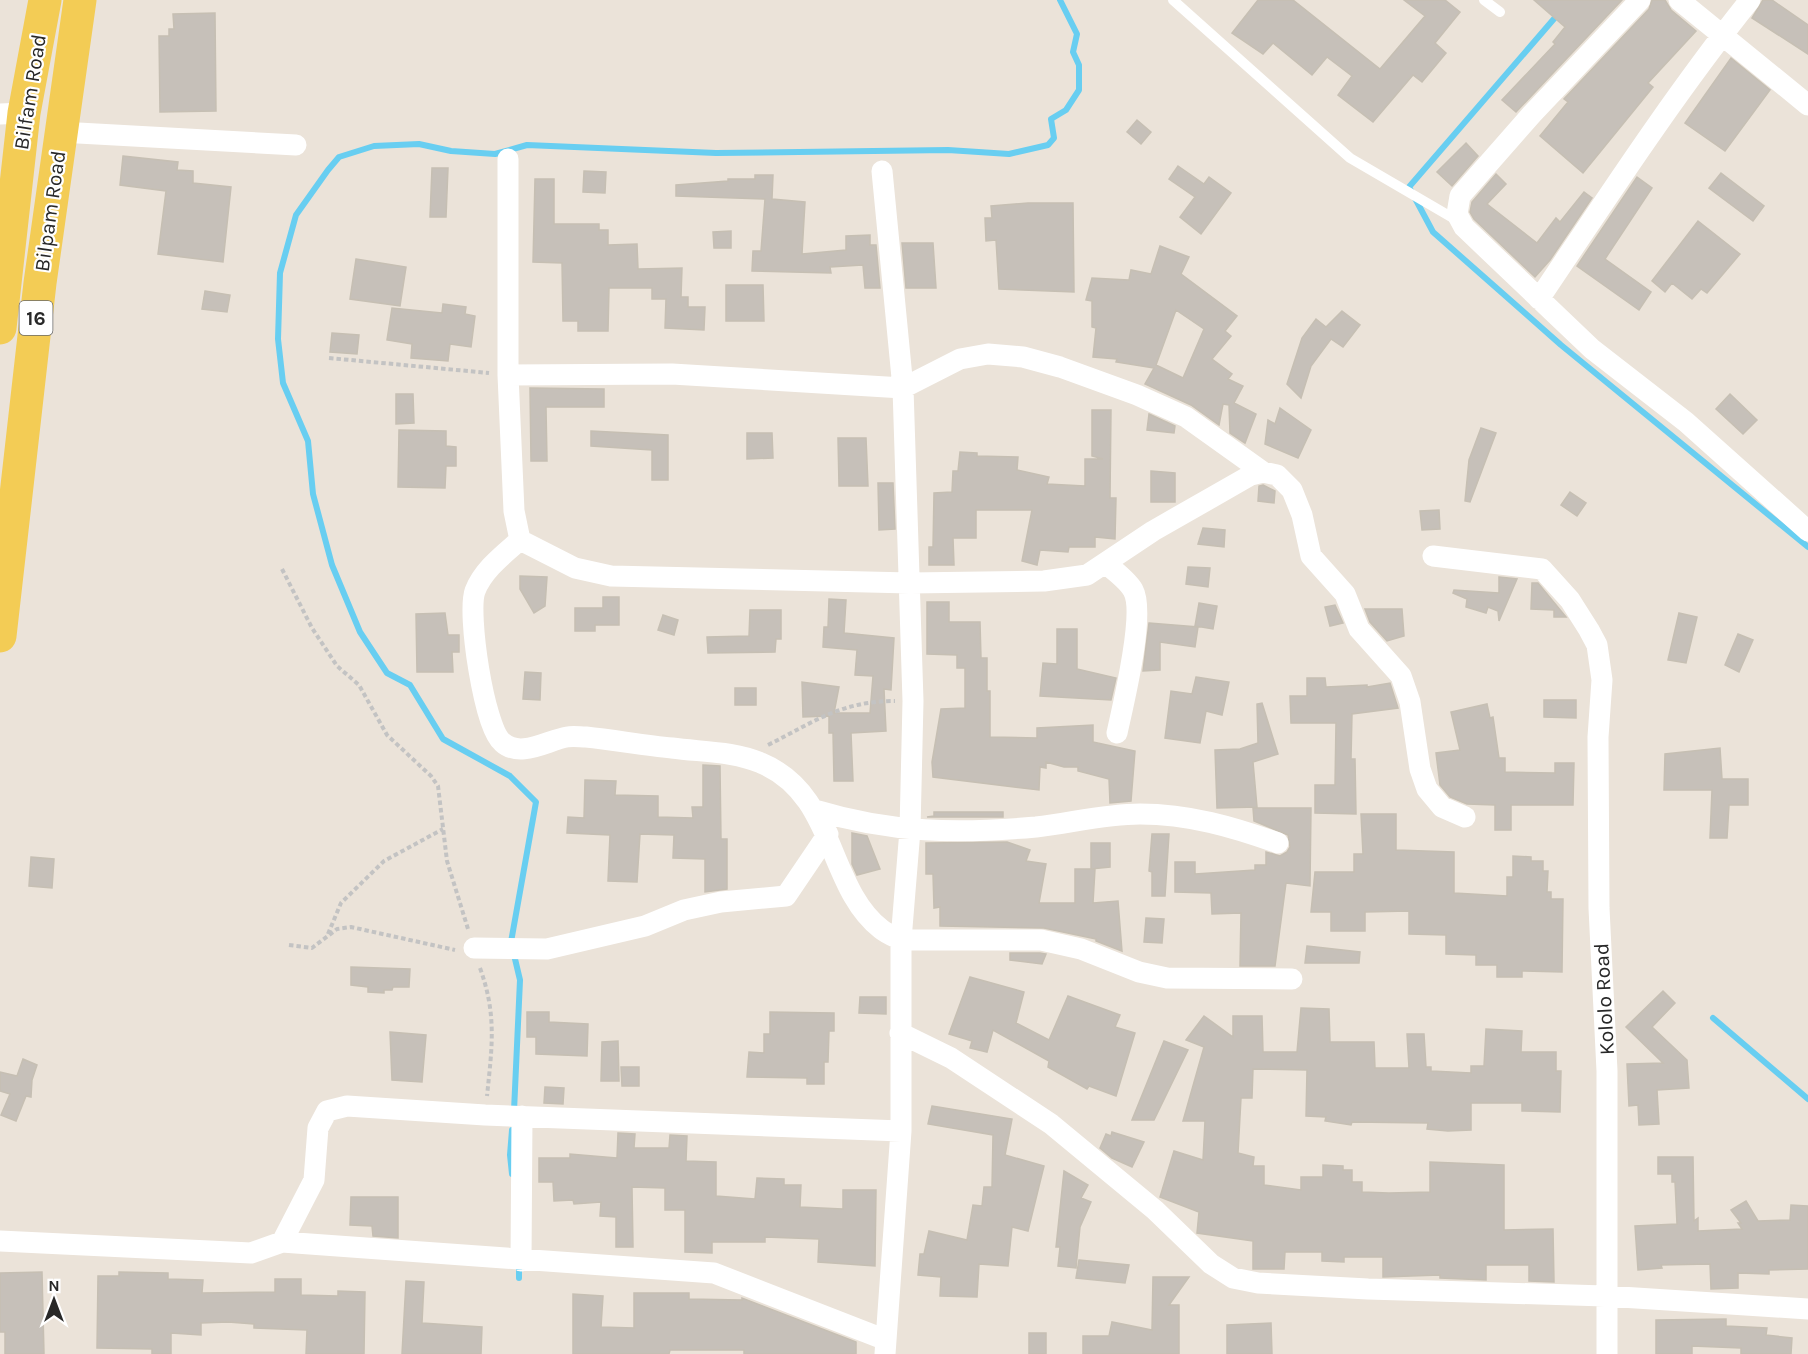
<svg xmlns="http://www.w3.org/2000/svg" width="1808" height="1354" viewBox="0 0 1808 1354" font-family="Karla,sans-serif">
<style>
.lines{fill:none;stroke-linecap:round;stroke-linejoin:round}
.stream{stroke:#68cef1;stroke-width:6}
.building{fill:#c6c0b9;stroke:#c6bfb3;stroke-width:1.5;fill-rule:evenodd}
.path{stroke:#c3c3c3;stroke-width:4;stroke-dasharray:4.5 3;stroke-linecap:butt}
.lane{stroke:#fff;stroke-width:10}
.street{stroke:#fff;stroke-width:21}
.primary{stroke:#f3cc55;stroke-width:33}
.labels{text-anchor:middle;stroke-width:4.5;stroke-linejoin:round;paint-order:stroke}
.shield{fill:#fff;stroke:#686868;stroke-width:1.5}
.shield-label{font-size:20px;font-weight:bold;fill:#282828}
.street-label{font-size:21px;fill:#282828;stroke:#fff}
</style>
<rect width="100%" height="100%" fill="#ebe3d9"/>
<g class="lines">
<path class="stream" d="M 1559,13 L 1409,187 L 1433,232 L 1561,345 L 1808,547
M 1713,1018 L 1808,1099
M 514,1111 L 520,980 L 511,942 L 536,802 L 510,776 L 443,739 L 410,685 L 387,673 L 360,632 L 332,565 L 313,494 L 308,441 L 283,383 L 278,339 L 280,273 L 296,215 L 328,170 L 339,157 L 374,146 L 419,144 L 451,151 L 495,154 L 527,145 L 716,153 L 948,150 L 1009,154 L 1048,145 L 1054,138 L 1051,119 L 1066,110 L 1079,90 L 1079,65 L 1073,52 L 1077,34 L 1060,0
M 512,1130 L 510,1155 L 512,1174
M 519,1265 L 519,1278"/>
</g>
<path class="building" d="M 1258,0 L 1293,0 L 1380,69 L 1425,16 L 1404,0 L 1445,0 L 1460,12 L 1435,43 L 1446,53 L 1422,82 L 1413,75 L 1373,122 L 1338,95 L 1352,76 L 1327,57 L 1312,75 L 1273,43 L 1263,54 L 1232,33 Z
M 1534,0 L 1622,0 L 1516,112 L 1502,100 L 1555,44 L 1553,42 L 1565,27 Z
M 1652,0 L 1665,0 L 1671,10 L 1696,31 L 1648,83 L 1653,87 L 1583,173 L 1540,136 L 1568,102 L 1564,99 L 1649,9 Z
M 1763,0 L 1772,0 L 1808,25 L 1808,54 L 1752,18 Z
M 215,13 L 216,111 L 160,112 L 159,36 L 169,36 L 169,29 L 174,29 L 173,14 Z
M 1731,58 L 1770,90 L 1725,151 L 1685,123 Z
M 1137,120 L 1151,132 L 1141,144 L 1127,132 Z
M 1466,143 L 1478,156 L 1452,186 L 1437,172 Z
M 123,156 L 178,162 L 177,170 L 193,171 L 193,183 L 231,187 L 223,262 L 158,254 L 166,191 L 120,185 Z
M 1178,166 L 1204,184 L 1209,177 L 1231,193 L 1201,234 L 1180,217 L 1195,197 L 1169,179 Z
M 432,168 L 448,168 L 446,217 L 430,217 Z
M 584,171 L 606,172 L 605,193 L 583,192 Z
M 1721,173 L 1764,206 L 1753,221 L 1709,188 Z
M 1496,174 L 1506,184 L 1487,204 L 1537,243 L 1556,218 L 1560,222 L 1584,192 L 1592,198 L 1550,260 L 1535,277 L 1474,219 L 1470,212 L 1472,202 Z
M 755,175 L 773,175 L 772,199 L 805,202 L 802,254 L 846,250 L 846,236 L 870,235 L 870,245 L 876,245 L 880,288 L 865,288 L 863,265 L 830,267 L 831,273 L 752,271 L 753,251 L 761,251 L 765,199 L 676,196 L 676,185 L 728,181 L 728,179 L 755,179 Z
M 1637,177 L 1652,188 L 1605,259 L 1651,292 L 1639,310 L 1577,266 Z
M 535,179 L 554,179 L 554,224 L 599,224 L 599,230 L 608,230 L 608,245 L 637,244 L 638,269 L 682,268 L 681,297 L 688,297 L 688,307 L 705,307 L 704,330 L 665,328 L 666,299 L 652,299 L 652,288 L 609,288 L 608,331 L 578,331 L 578,321 L 563,321 L 562,263 L 533,262 Z
M 1028,203 L 1073,203 L 1074,292 L 999,289 L 996,240 L 986,241 L 985,218 L 992,218 L 991,206 Z
M 1698,221 L 1740,254 L 1707,293 L 1701,289 L 1692,299 L 1672,283 L 1665,292 L 1652,281 Z
M 731,231 L 731,248 L 714,248 L 713,232 Z
M 902,243 L 933,243 L 936,288 L 906,288 Z
M 1160,246 L 1189,257 L 1181,274 L 1237,316 L 1225,331 L 1231,336 L 1212,359 L 1232,374 L 1228,379 L 1243,386 L 1234,403 L 1256,414 L 1245,443 L 1230,433 L 1229,405 L 1223,404 L 1219,425 L 1191,405 L 1145,384 L 1154,368 L 1116,362 L 1117,359 L 1093,357 L 1096,328 L 1092,327 L 1092,301 L 1086,300 L 1092,278 L 1129,280 L 1131,270 L 1151,274 ZM 1176,310 L 1204,329 L 1183,378 L 1156,365 Z
M 356,259 L 406,267 L 400,306 L 350,299 Z
M 726,285 L 763,285 L 764,321 L 726,321 Z
M 205,291 L 230,295 L 227,312 L 202,309 Z
M 443,304 L 466,307 L 465,314 L 475,316 L 471,347 L 450,344 L 448,361 L 411,358 L 412,344 L 387,340 L 392,308 L 442,313 Z
M 1342,311 L 1360,325 L 1343,347 L 1331,339 L 1311,366 L 1301,398 L 1287,384 L 1302,338 L 1316,319 L 1326,327 Z
M 332,333 L 359,335 L 357,354 L 330,352 Z
M 530,388 L 604,389 L 604,407 L 546,407 L 547,461 L 531,461 Z
M 396,394 L 413,394 L 414,423 L 396,424 Z
M 1730,394 L 1757,420 L 1743,434 L 1716,409 Z
M 1280,408 L 1311,430 L 1298,458 L 1265,444 L 1268,420 L 1275,424 Z
M 1092,410 L 1111,410 L 1110,498 L 1116,498 L 1115,539 L 1095,537 L 1095,547 L 1069,547 L 1068,552 L 1040,550 L 1037,565 L 1022,561 L 1032,510 L 976,510 L 976,538 L 953,538 L 954,565 L 929,565 L 929,547 L 933,547 L 934,493 L 952,492 L 953,471 L 958,471 L 960,452 L 977,453 L 977,456 L 1018,457 L 1017,470 L 1049,477 L 1047,484 L 1085,486 L 1085,459 L 1103,459 L 1092,456 Z
M 1149,414 L 1175,426 L 1174,433 L 1147,430 Z
M 1481,428 L 1496,433 L 1470,502 L 1465,501 L 1469,460 Z
M 399,430 L 446,431 L 446,446 L 456,447 L 456,466 L 446,466 L 445,488 L 398,487 Z
M 591,431 L 668,435 L 668,480 L 652,480 L 652,450 L 591,446 Z
M 747,433 L 772,433 L 773,458 L 747,459 Z
M 838,438 L 866,438 L 868,486 L 839,486 Z
M 1151,471 L 1175,473 L 1175,502 L 1151,502 Z
M 878,483 L 893,483 L 895,529 L 879,530 Z
M 1263,485 L 1275,491 L 1274,503 L 1258,501 L 1259,486 Z
M 1570,492 L 1586,503 L 1577,516 L 1561,505 Z
M 1439,510 L 1440,529 L 1422,530 L 1420,511 Z
M 1203,528 L 1225,530 L 1224,547 L 1198,544 Z
M 1188,567 L 1210,568 L 1208,587 L 1186,584 Z
M 520,576 L 547,577 L 545,606 L 534,613 L 520,589 Z
M 1499,577 L 1517,579 L 1499,621 L 1498,611 L 1488,607 L 1486,613 L 1466,607 L 1467,599 L 1453,593 L 1454,590 L 1499,593 Z
M 1532,583 L 1538,583 L 1566,617 L 1554,617 L 1554,610 L 1531,609 Z
M 603,597 L 619,597 L 619,625 L 595,625 L 595,631 L 575,631 L 575,608 L 603,608 Z
M 829,599 L 846,600 L 844,633 L 894,638 L 891,690 L 884,689 L 886,731 L 851,733 L 853,781 L 834,781 L 833,733 L 829,733 L 829,716 L 803,717 L 802,682 L 839,687 L 834,713 L 870,713 L 873,676 L 855,675 L 857,650 L 823,647 L 824,627 L 828,627 Z
M 927,602 L 949,602 L 949,622 L 980,622 L 981,658 L 987,658 L 987,691 L 990,691 L 990,737 L 1037,738 L 1037,728 L 1093,725 L 1093,742 L 1135,751 L 1131,801 L 1110,803 L 1109,779 L 1078,771 L 1078,767 L 1064,767 L 1046,762 L 1046,768 L 1040,767 L 1039,790 L 933,777 L 932,762 L 941,709 L 965,708 L 965,668 L 957,668 L 957,655 L 927,654 Z
M 1199,603 L 1217,606 L 1213,629 L 1195,626 Z
M 1335,605 L 1343,623 L 1330,626 L 1325,607 Z
M 1365,609 L 1402,609 L 1404,636 L 1387,641 L 1370,622 Z
M 750,610 L 781,610 L 781,639 L 776,639 L 775,652 L 708,653 L 707,637 L 749,636 Z
M 445,613 L 448,635 L 459,635 L 459,652 L 452,652 L 453,672 L 417,672 L 416,614 Z
M 1679,613 L 1697,617 L 1686,663 L 1668,660 Z
M 663,615 L 678,620 L 674,635 L 658,630 Z
M 1149,623 L 1198,627 L 1195,647 L 1160,642 L 1160,670 L 1143,671 Z
M 1057,629 L 1077,629 L 1077,669 L 1116,678 L 1111,700 L 1040,696 L 1043,663 L 1057,664 Z
M 1738,634 L 1753,640 L 1739,672 L 1725,665 Z
M 525,672 L 541,673 L 540,700 L 523,699 Z
M 1196,677 L 1229,682 L 1222,715 L 1206,711 L 1200,743 L 1165,738 L 1171,691 L 1192,694 Z
M 1307,678 L 1325,678 L 1326,687 L 1367,685 L 1367,687 L 1390,683 L 1398,708 L 1352,714 L 1351,759 L 1355,759 L 1356,814 L 1315,813 L 1315,785 L 1335,785 L 1336,723 L 1291,723 L 1290,696 L 1307,696 Z
M 735,688 L 756,688 L 756,705 L 735,705 Z
M 1544,700 L 1576,700 L 1576,718 L 1544,717 Z
M 1262,703 L 1278,754 L 1253,762 L 1257,807 L 1217,808 L 1215,750 L 1240,749 L 1258,743 L 1257,704 Z
M 1487,704 L 1490,718 L 1493,717 L 1499,758 L 1505,758 L 1505,772 L 1555,773 L 1555,763 L 1574,763 L 1573,805 L 1511,805 L 1511,830 L 1495,830 L 1495,805 L 1467,804 L 1450,797 L 1440,785 L 1436,753 L 1460,750 L 1451,712 Z
M 1720,748 L 1722,779 L 1748,779 L 1748,805 L 1729,805 L 1727,838 L 1710,838 L 1712,790 L 1664,790 L 1665,754 Z
M 703,765 L 720,766 L 721,839 L 727,839 L 727,889 L 705,892 L 705,859 L 673,858 L 674,835 L 640,834 L 637,882 L 608,881 L 610,835 L 567,833 L 568,817 L 584,818 L 585,780 L 616,781 L 615,795 L 658,796 L 658,817 L 693,818 L 692,807 L 703,807 Z
M 1253,808 L 1311,808 L 1310,886 L 1286,883 L 1275,966 L 1240,966 L 1241,913 L 1212,914 L 1211,893 L 1175,892 L 1175,862 L 1195,862 L 1195,874 L 1255,870 L 1255,865 L 1266,865 L 1266,852 L 1280,856 L 1287,852 L 1290,847 L 1288,835 L 1254,821 Z
M 934,812 L 1003,812 L 1003,817 L 927,817 L 934,816 Z
M 1361,814 L 1396,814 L 1396,850 L 1454,852 L 1454,893 L 1507,896 L 1507,877 L 1513,877 L 1513,856 L 1531,857 L 1531,861 L 1543,861 L 1543,871 L 1548,871 L 1547,892 L 1551,892 L 1551,899 L 1563,899 L 1562,972 L 1522,971 L 1522,977 L 1497,977 L 1497,965 L 1476,965 L 1476,955 L 1446,954 L 1446,935 L 1409,934 L 1409,911 L 1365,912 L 1365,931 L 1331,931 L 1331,912 L 1311,912 L 1315,872 L 1354,872 L 1354,854 L 1363,854 Z
M 852,833 L 867,836 L 880,869 L 857,875 L 852,864 Z
M 1152,834 L 1169,834 L 1165,896 L 1152,896 L 1152,872 L 1149,871 Z
M 1007,842 L 1030,850 L 1026,861 L 1046,864 L 1039,903 L 1075,903 L 1075,869 L 1095,869 L 1093,903 L 1118,901 L 1122,951 L 1096,941 L 1096,939 L 1044,928 L 940,926 L 940,907 L 934,908 L 933,874 L 926,874 L 926,843 Z
M 1091,843 L 1110,843 L 1110,867 L 1091,869 Z
M 31,857 L 54,859 L 52,888 L 29,886 Z
M 1146,918 L 1164,919 L 1162,943 L 1144,942 Z
M 1307,946 L 1360,952 L 1359,963 L 1305,963 Z
M 1010,953 L 1040,953 L 1046,954 L 1042,964 L 1010,960 Z
M 351,967 L 410,969 L 409,987 L 393,987 L 392,990 L 384,990 L 384,993 L 368,992 L 368,987 L 351,985 Z
M 970,977 L 1024,992 L 1016,1023 L 1049,1040 L 1068,996 L 1120,1015 L 1115,1027 L 1135,1033 L 1116,1096 L 1089,1086 L 1087,1089 L 1048,1067 L 1049,1061 L 993,1030 L 987,1052 L 970,1048 L 972,1041 L 949,1034 Z
M 1663,991 L 1675,1003 L 1652,1027 L 1687,1060 L 1689,1088 L 1657,1090 L 1659,1124 L 1639,1125 L 1638,1105 L 1629,1106 L 1627,1064 L 1663,1063 L 1626,1027 Z
M 860,997 L 886,997 L 886,1014 L 859,1013 Z
M 1301,1008 L 1329,1009 L 1330,1042 L 1374,1042 L 1375,1068 L 1409,1068 L 1407,1034 L 1424,1034 L 1426,1067 L 1431,1067 L 1431,1071 L 1471,1073 L 1471,1066 L 1484,1066 L 1486,1029 L 1522,1031 L 1521,1052 L 1556,1052 L 1556,1071 L 1561,1071 L 1560,1112 L 1522,1111 L 1522,1103 L 1471,1103 L 1471,1130 L 1448,1131 L 1427,1129 L 1428,1123 L 1352,1122 L 1351,1125 L 1325,1121 L 1326,1117 L 1306,1116 L 1307,1070 L 1253,1069 L 1252,1098 L 1241,1098 L 1238,1153 L 1254,1157 L 1253,1166 L 1264,1166 L 1264,1185 L 1301,1190 L 1301,1177 L 1323,1177 L 1323,1165 L 1343,1166 L 1343,1170 L 1352,1170 L 1352,1182 L 1362,1182 L 1362,1192 L 1389,1193 L 1430,1192 L 1430,1162 L 1504,1165 L 1504,1230 L 1553,1229 L 1554,1282 L 1529,1281 L 1529,1265 L 1486,1265 L 1486,1280 L 1440,1278 L 1440,1275 L 1383,1277 L 1383,1257 L 1344,1257 L 1344,1262 L 1322,1261 L 1322,1252 L 1285,1252 L 1284,1269 L 1253,1269 L 1253,1241 L 1197,1233 L 1199,1212 L 1160,1197 L 1174,1151 L 1203,1160 L 1205,1121 L 1183,1121 L 1204,1047 L 1186,1040 L 1204,1016 L 1233,1037 L 1233,1016 L 1262,1016 L 1263,1052 L 1297,1052 Z
M 527,1012 L 549,1012 L 549,1022 L 588,1024 L 587,1056 L 536,1054 L 536,1037 L 527,1037 Z
M 770,1012 L 834,1013 L 834,1031 L 829,1031 L 828,1062 L 824,1062 L 824,1084 L 807,1084 L 807,1078 L 747,1077 L 749,1052 L 764,1053 L 764,1034 L 770,1034 Z
M 390,1032 L 426,1035 L 422,1082 L 392,1080 Z
M 618,1041 L 619,1081 L 601,1081 L 602,1042 Z
M 1164,1041 L 1188,1050 L 1154,1120 L 1132,1120 Z
M 23,1059 L 37,1065 L 32,1080 L 31,1097 L 26,1096 L 16,1121 L 1,1115 L 10,1094 L 0,1091 L 0,1072 L 17,1076 Z
M 621,1067 L 639,1067 L 639,1086 L 622,1086 Z
M 545,1087 L 564,1088 L 563,1104 L 544,1103 Z
M 932,1106 L 1012,1119 L 1005,1155 L 1044,1166 L 1028,1231 L 1012,1227 L 1008,1266 L 979,1264 L 977,1297 L 940,1296 L 941,1277 L 918,1275 L 920,1254 L 924,1254 L 929,1231 L 967,1240 L 973,1205 L 982,1206 L 984,1187 L 992,1187 L 993,1135 L 928,1124 Z
M 1112,1132 L 1144,1142 L 1132,1167 L 1112,1158 L 1100,1148 L 1106,1134 L 1111,1136 Z
M 618,1133 L 635,1134 L 634,1148 L 669,1148 L 670,1135 L 687,1136 L 686,1161 L 716,1162 L 716,1196 L 755,1199 L 757,1178 L 784,1179 L 784,1185 L 801,1185 L 800,1207 L 843,1209 L 843,1190 L 876,1190 L 875,1266 L 818,1262 L 819,1239 L 765,1237 L 765,1242 L 712,1242 L 712,1253 L 685,1252 L 685,1210 L 665,1210 L 665,1188 L 632,1187 L 633,1247 L 616,1247 L 616,1217 L 600,1216 L 601,1202 L 574,1204 L 573,1200 L 554,1201 L 553,1182 L 539,1182 L 539,1158 L 570,1158 L 570,1154 L 617,1158 Z
M 1658,1157 L 1693,1157 L 1694,1221 L 1698,1218 L 1698,1231 L 1742,1229 L 1738,1223 L 1741,1223 L 1731,1210 L 1746,1201 L 1758,1221 L 1790,1220 L 1791,1205 L 1808,1206 L 1808,1269 L 1769,1270 L 1769,1274 L 1738,1273 L 1738,1288 L 1711,1289 L 1710,1264 L 1661,1265 L 1662,1268 L 1638,1270 L 1635,1226 L 1677,1224 L 1675,1182 L 1672,1182 L 1672,1174 L 1658,1174 Z
M 1064,1171 L 1088,1185 L 1081,1198 L 1091,1202 L 1080,1227 L 1076,1268 L 1058,1266 L 1060,1247 L 1056,1247 Z
M 351,1197 L 398,1197 L 398,1238 L 373,1236 L 372,1226 L 350,1225 Z
M 1079,1260 L 1129,1265 L 1125,1283 L 1076,1278 Z
M 42,1272 L 44,1354 L 5,1354 L 5,1332 L 0,1332 L 0,1273 Z
M 119,1272 L 168,1273 L 168,1279 L 203,1280 L 202,1293 L 275,1292 L 275,1279 L 301,1279 L 301,1295 L 338,1296 L 338,1291 L 365,1292 L 364,1354 L 306,1354 L 307,1330 L 254,1328 L 254,1324 L 228,1322 L 201,1323 L 201,1335 L 171,1333 L 171,1354 L 152,1354 L 152,1349 L 97,1348 L 98,1276 L 119,1276 Z
M 1153,1277 L 1189,1277 L 1169,1305 L 1179,1305 L 1179,1354 L 1083,1354 L 1083,1336 L 1109,1336 L 1112,1322 L 1152,1330 Z
M 406,1281 L 424,1282 L 422,1323 L 482,1327 L 481,1354 L 402,1354 Z
M 634,1293 L 689,1293 L 689,1299 L 742,1300 L 742,1298 L 856,1342 L 856,1354 L 744,1354 L 744,1350 L 670,1350 L 669,1354 L 573,1354 L 573,1294 L 603,1296 L 601,1327 L 634,1328 Z
M 1726,1319 L 1726,1326 L 1767,1328 L 1766,1335 L 1792,1338 L 1791,1354 L 1741,1354 L 1741,1348 L 1692,1346 L 1692,1354 L 1656,1354 L 1656,1320 Z
M 1271,1323 L 1272,1354 L 1227,1354 L 1227,1325 Z
M 1029,1333 L 1046,1333 L 1046,1354 L 1029,1354 Z"/>
<g class="lines">
<path class="path" d="M 329,358 L 489,373
M 282,569 L 312,628 L 337,666 L 359,685 L 387,735 L 431,776 L 438,786 L 447,861 L 468,929
M 768,745 C 814,722 841,701 895,701
M 328,934 L 341,903 L 384,861 L 443,829
M 289,945 L 312,948 L 337,929 L 351,927 L 455,950
M 480,968 C 497,1015 492,1047 487,1096"/>
<path class="lane" d="M 1173,0 L 1350,158 L 1458,221
M 1484,0 L 1500,12"/>
<path class="street" d="M 1640,0 L 1532,114 L 1460,196 L 1457,214 L 1464,227 L 1592,349 L 1686,422 L 1808,531
M 1679,0 L 1808,105
M 0,114 L 24,113
M 60,132 L 296,145
M 508,159 L 508,375 L 514,511 L 520,540 L 575,568 L 611,576 L 910,583 L 1044,581 L 1087,575 L 1153,531 L 1251,475 L 1263,472 L 1277,475 L 1292,490 L 1302,515 L 1311,556 L 1345,594 L 1359,629 L 1401,676 L 1410,702 L 1420,769 L 1427,789 L 1442,807 L 1465,817
M 882,171 L 903,388 L 913,701 L 910,830 L 901,940 L 901,1131 L 885,1354
M 1539,299 C 1607,198 1674,95 1750,0
M 508,375 L 672,374 L 903,388 L 960,359 L 988,354 L 1023,357 L 1060,367 L 1137,395 L 1186,417 L 1263,472
M 520,540 C 503,555 483,570 475,591 C 467,613 484,727 502,742 C 520,759 548,740 567,737 C 573,736 580,737 586,737 C 614,740 643,745 672,748 C 701,752 734,751 761,763 C 836,794 827,887 881,929 C 887,934 895,937 901,940 L 1041,940 L 1081,949 L 1139,972 L 1167,978 L 1292,979
M 1433,556 L 1542,569 L 1570,600 L 1589,630 L 1597,645 L 1602,680 L 1598,737 L 1599,908 L 1607,1071 L 1607,1354
M 1106,564 C 1115,571 1127,580 1133,590 C 1146,613 1123,705 1117,733
M 815,810 C 891,833 957,834 1036,827 C 1071,823 1105,814 1140,814 C 1189,814 1233,827 1278,843
M 474,948 L 547,949 L 645,926 L 684,910 L 721,902 L 786,896 L 828,834
M 900,1033 L 951,1058 L 1051,1124 L 1155,1210 L 1211,1264 L 1233,1278 L 1258,1283 L 1368,1289 L 1605,1296 L 1808,1309
M 0,1241 L 251,1253 L 282,1242 L 314,1180 L 318,1128 L 327,1111 L 347,1106 L 485,1115 L 901,1131
M 282,1242 L 714,1273 L 886,1340
M 521,1261 L 522,1116"/>
<path class="primary" d="M 0,328 L 24,113 L 45,0
M 0,636 L 40,283 L 80,0"/>
</g>
<g class="labels">
<rect class="shield" x="19.5" y="301" width="33" height="34" rx="4.5"/>
<g class="shield-label">
<text x="36" y="325">16</text>
</g>
<g class="street-label">
<text transform="translate(30 92) rotate(-81)" y="7">Bilfam Road</text>
<text transform="translate(50 211) rotate(-82)" y="7">Bilpam Road</text>
<text transform="translate(1604 999) rotate(-93)" y="7">Kololo Road</text>
</g>
</g>
<g transform="translate(54 1300)" stroke="#ffffff" stroke-width="4.5" paint-order="stroke">
<path d="M0-4.5L10 22L0 15L-10 22Z" fill="#282828"/>
<text y="-9" font-size="16" font-weight="bold" text-anchor="middle" fill="#282828">N</text>
</g>
</svg>
